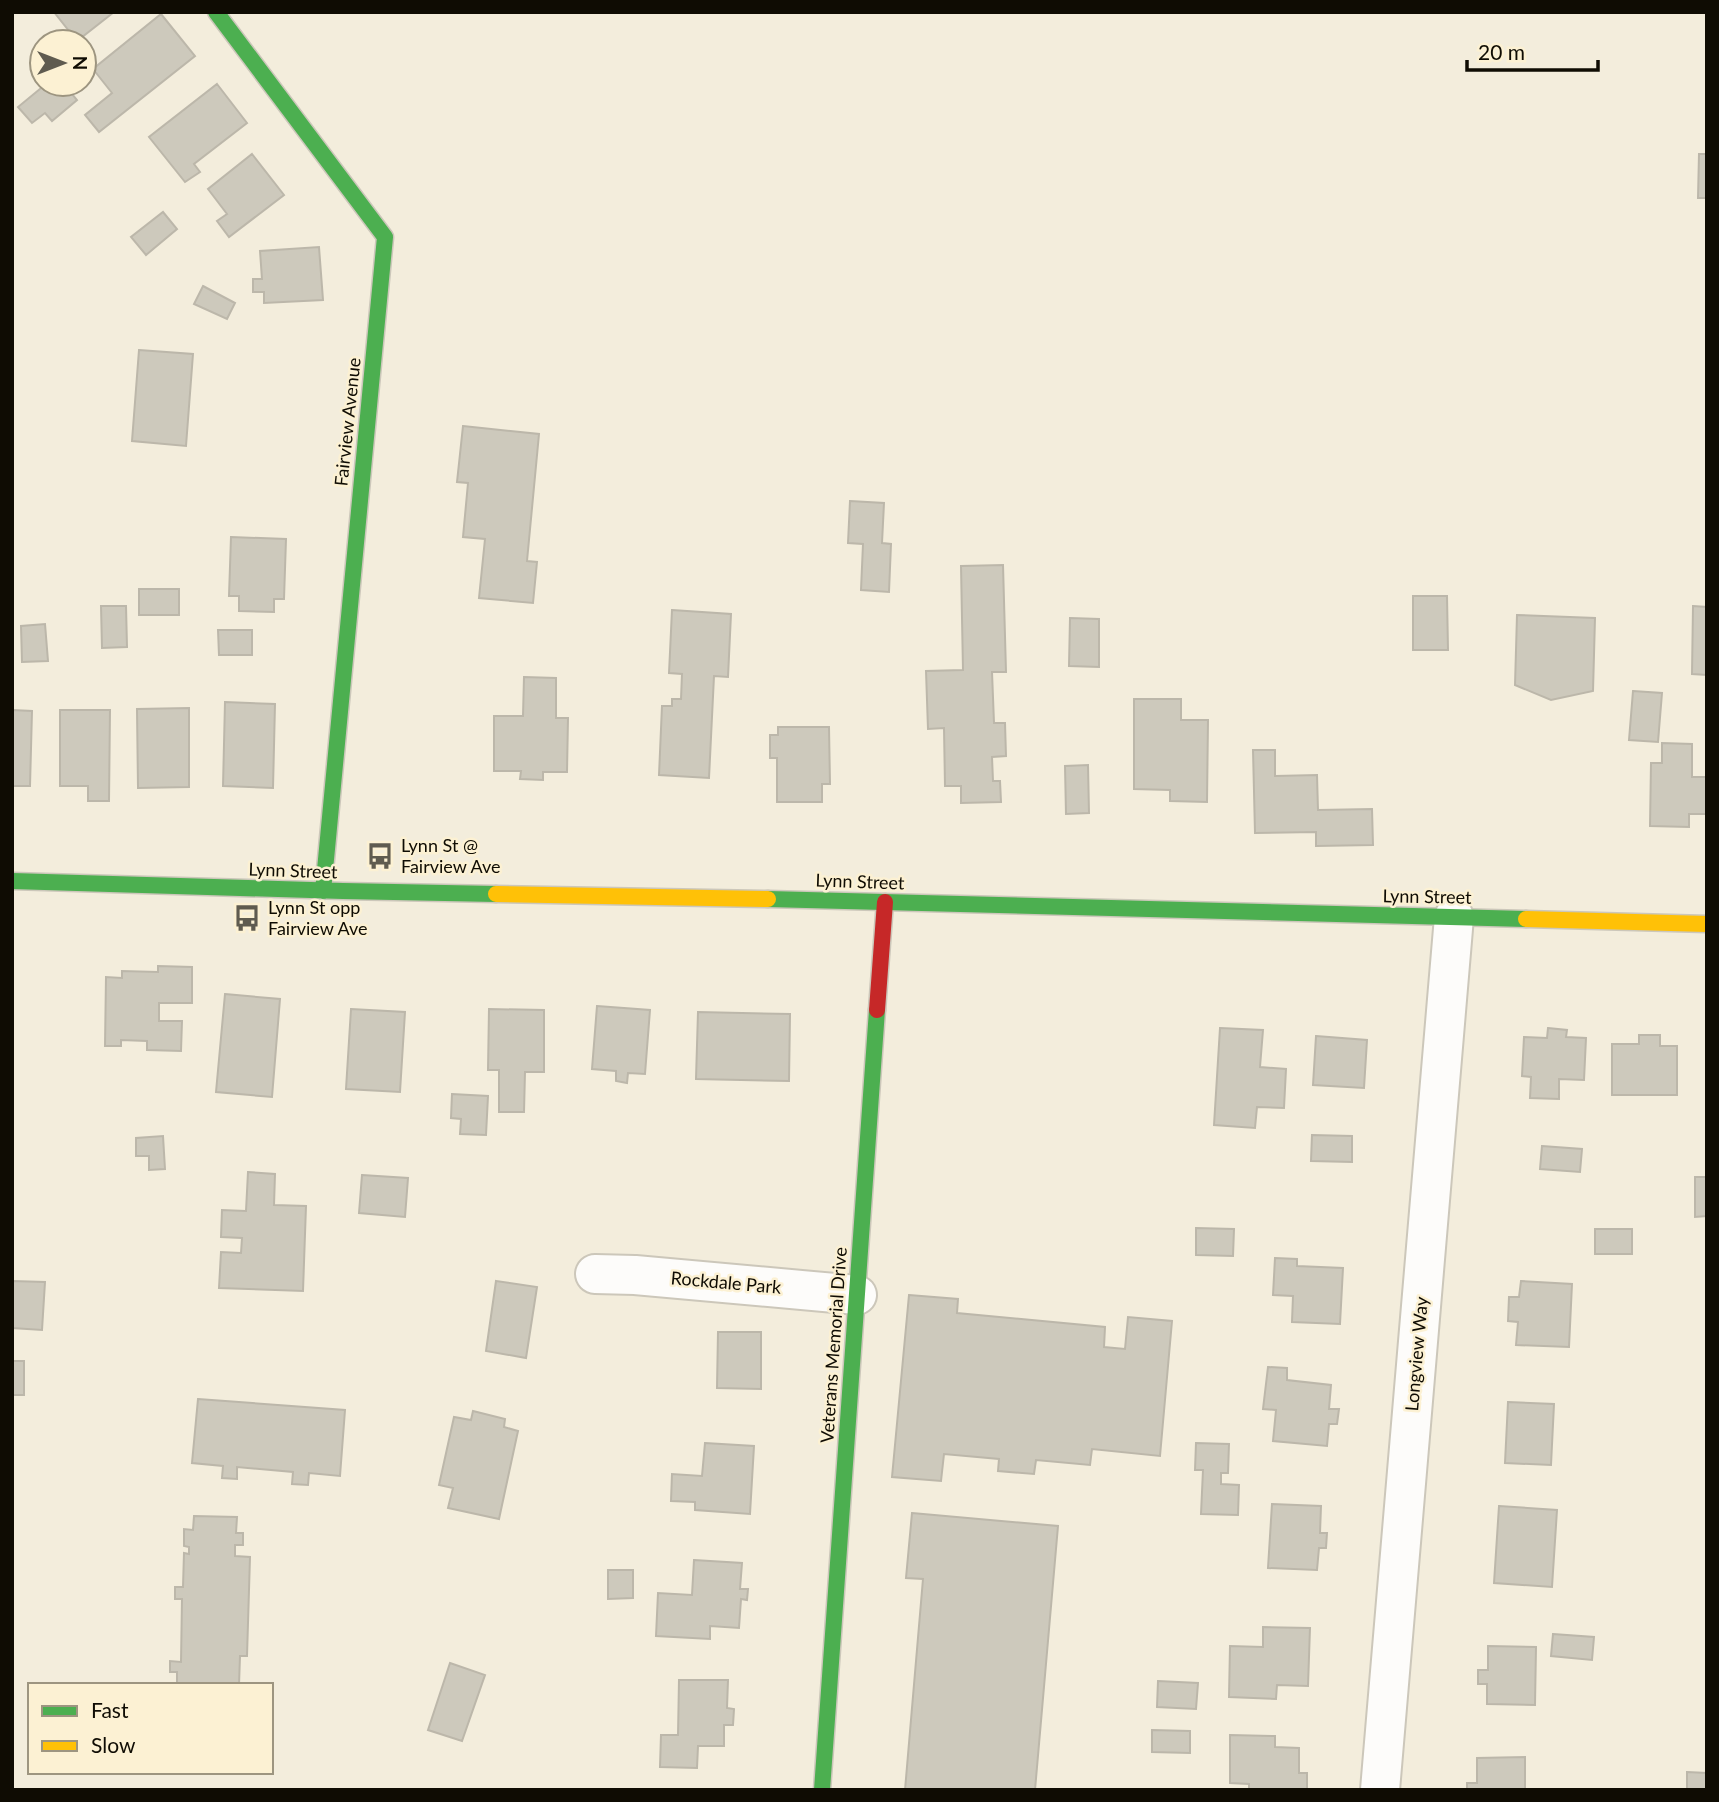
<svg xmlns="http://www.w3.org/2000/svg" width="1719" height="1802" viewBox="0 0 1719 1802" font-family="Lato,sans-serif">
<style>
.building{fill:#cdc9bc;stroke:#bcb7aa;stroke-width:2}
.lines{fill:none;stroke-linecap:round;stroke-linejoin:round}
.street-casing{stroke:#ccc7ba;stroke-width:42}
.fast-casing{stroke:#ccc7ba;stroke-width:19}
.slow-casing{stroke:#ccc7ba;stroke-width:19}
.jam-casing{stroke:#ccc7ba;stroke-width:19}
.street{stroke:#fdfcfa;stroke-width:38}
.fast{stroke:#4caf50;stroke-width:16}
.slow{stroke:#ffc107;stroke-width:16}
.jam{stroke:#c62828;stroke-width:16}
.labels{text-anchor:middle;stroke-width:5;stroke-linejoin:round;paint-order:stroke}
.street-label{font-size:18px;fill:#0f0c03;stroke:#fcf1d3}
.poi-label{font-size:18px;fill:#0f0c03;stroke:#fcf1d3;text-anchor:start}
</style>
<rect width="100%" height="100%" fill="#f3eddc"/>
<path class="building" d="M 54,12 L 114,12 L 77,41 Z
M 161,14 L 195,56 L 99,132 L 85,115 L 112,93 L 93,69 Z
M 46,84 L 64,84 L 77,100 L 52,121 L 45,113 L 32,123 L 18,107 Z
M 217,84 L 247,123 L 194,164 L 200,172 L 185,182 L 149,137 Z
M 252,154 L 284,195 L 229,237 L 217,221 L 227,214 L 208,189 Z
M 1699,154 L 1707,154 L 1707,198 L 1698,198 Z
M 163,212 L 177,229 L 146,255 L 131,237 Z
M 319,247 L 323,300 L 264,303 L 264,292 L 253,292 L 253,279 L 262,279 L 260,251 Z
M 203,286 L 235,303 L 227,319 L 194,304 Z
M 139,350 L 193,354 L 186,446 L 132,441 Z
M 463,426 L 539,434 L 527,561 L 537,562 L 533,603 L 479,598 L 485,539 L 463,537 L 468,483 L 457,482 Z
M 850,501 L 884,503 L 882,543 L 891,544 L 889,592 L 861,590 L 863,544 L 848,543 Z
M 231,537 L 286,539 L 284,599 L 274,599 L 274,612 L 239,611 L 239,596 L 229,596 Z
M 1003,565 L 1006,672 L 992,672 L 994,723 L 1005,723 L 1006,756 L 992,757 L 993,781 L 1000,781 L 1001,802 L 961,803 L 961,786 L 945,786 L 944,728 L 928,729 L 926,671 L 963,670 L 961,566 Z
M 139,589 L 179,589 L 179,615 L 139,615 Z
M 1413,596 L 1447,596 L 1448,650 L 1413,650 Z
M 101,606 L 126,606 L 127,647 L 102,648 Z
M 1693,606 L 1707,607 L 1707,675 L 1692,674 Z
M 672,610 L 731,614 L 728,677 L 714,676 L 709,778 L 659,775 L 662,706 L 672,706 L 672,699 L 681,699 L 682,674 L 669,673 Z
M 1517,615 L 1595,618 L 1593,691 L 1551,700 L 1515,685 Z
M 1070,618 L 1099,619 L 1099,667 L 1069,666 Z
M 45,624 L 48,661 L 22,662 L 21,626 Z
M 218,630 L 252,630 L 252,655 L 219,655 Z
M 524,677 L 556,678 L 556,718 L 568,718 L 567,772 L 543,772 L 543,780 L 520,779 L 521,771 L 494,771 L 494,716 L 523,716 Z
M 1633,691 L 1662,693 L 1658,742 L 1629,740 Z
M 1134,699 L 1181,699 L 1181,720 L 1208,720 L 1207,802 L 1170,801 L 1170,790 L 1134,789 Z
M 225,702 L 275,704 L 273,788 L 223,786 Z
M 189,708 L 189,787 L 138,788 L 137,709 Z
M 12,710 L 32,711 L 30,786 L 12,786 Z
M 60,710 L 110,710 L 109,801 L 88,801 L 88,786 L 60,786 Z
M 778,727 L 829,727 L 830,784 L 822,784 L 822,802 L 777,802 L 777,758 L 770,758 L 770,735 L 778,735 Z
M 1662,743 L 1692,744 L 1692,777 L 1706,777 L 1706,814 L 1689,814 L 1689,827 L 1650,826 L 1651,763 L 1662,763 Z
M 1253,750 L 1275,750 L 1275,776 L 1317,775 L 1318,810 L 1372,809 L 1373,845 L 1316,846 L 1316,832 L 1255,833 Z
M 1088,765 L 1089,813 L 1066,814 L 1065,766 Z
M 158,966 L 192,967 L 192,1003 L 159,1003 L 159,1021 L 182,1021 L 181,1051 L 147,1050 L 147,1041 L 121,1040 L 121,1046 L 105,1046 L 106,977 L 122,978 L 122,971 L 158,972 Z
M 225,994 L 280,999 L 272,1097 L 216,1092 Z
M 597,1006 L 650,1010 L 645,1074 L 628,1073 L 627,1083 L 616,1081 L 616,1071 L 592,1069 Z
M 351,1009 L 405,1012 L 400,1092 L 346,1089 Z
M 489,1009 L 544,1010 L 544,1072 L 525,1072 L 524,1112 L 499,1112 L 499,1070 L 488,1070 Z
M 698,1012 L 790,1014 L 789,1081 L 696,1079 Z
M 1220,1028 L 1263,1030 L 1260,1067 L 1286,1069 L 1284,1108 L 1257,1107 L 1255,1128 L 1214,1125 Z
M 1548,1028 L 1567,1030 L 1566,1037 L 1586,1038 L 1584,1080 L 1559,1079 L 1559,1099 L 1530,1098 L 1531,1077 L 1522,1076 L 1524,1037 L 1547,1038 Z
M 1639,1035 L 1660,1035 L 1660,1046 L 1677,1046 L 1677,1095 L 1612,1095 L 1612,1044 L 1639,1044 Z
M 1316,1036 L 1367,1040 L 1364,1088 L 1313,1085 Z
M 452,1094 L 488,1096 L 486,1135 L 460,1134 L 461,1119 L 451,1118 Z
M 1312,1135 L 1352,1136 L 1352,1162 L 1311,1161 Z
M 163,1136 L 165,1169 L 149,1170 L 149,1156 L 136,1156 L 136,1138 Z
M 1542,1146 L 1582,1149 L 1580,1172 L 1540,1169 Z
M 248,1172 L 275,1174 L 274,1205 L 306,1206 L 303,1291 L 219,1288 L 221,1252 L 241,1253 L 242,1238 L 221,1237 L 222,1210 L 246,1211 Z
M 362,1175 L 408,1178 L 405,1217 L 359,1213 Z
M 1695,1177 L 1707,1177 L 1707,1216 L 1695,1217 Z
M 1196,1228 L 1234,1229 L 1233,1256 L 1196,1255 Z
M 1595,1229 L 1632,1229 L 1632,1254 L 1595,1254 Z
M 1275,1258 L 1297,1259 L 1297,1266 L 1343,1268 L 1340,1324 L 1292,1322 L 1293,1296 L 1273,1295 Z
M 12,1281 L 45,1282 L 42,1330 L 12,1328 Z
M 496,1281 L 537,1287 L 526,1358 L 486,1351 Z
M 1521,1281 L 1572,1284 L 1569,1347 L 1516,1345 L 1518,1322 L 1508,1321 L 1509,1297 L 1519,1297 Z
M 909,1295 L 958,1299 L 957,1313 L 1105,1327 L 1104,1347 L 1125,1349 L 1128,1317 L 1172,1321 L 1160,1456 L 1092,1449 L 1090,1465 L 1036,1460 L 1034,1474 L 998,1471 L 999,1459 L 944,1454 L 941,1481 L 892,1477 Z
M 718,1332 L 761,1332 L 761,1389 L 717,1388 Z
M 12,1361 L 24,1361 L 24,1395 L 12,1395 Z
M 1268,1367 L 1287,1368 L 1287,1380 L 1331,1385 L 1329,1409 L 1339,1409 L 1337,1424 L 1329,1424 L 1327,1446 L 1273,1441 L 1276,1410 L 1263,1409 Z
M 198,1399 L 345,1410 L 340,1476 L 309,1473 L 308,1485 L 292,1484 L 293,1472 L 237,1467 L 237,1479 L 222,1478 L 223,1466 L 192,1463 Z
M 1508,1402 L 1554,1404 L 1551,1465 L 1505,1463 Z
M 473,1411 L 505,1419 L 504,1427 L 518,1431 L 499,1519 L 448,1508 L 453,1488 L 439,1485 L 454,1417 L 471,1420 Z
M 705,1443 L 754,1446 L 750,1514 L 695,1510 L 695,1502 L 671,1501 L 672,1474 L 702,1476 Z
M 1196,1443 L 1229,1444 L 1228,1473 L 1221,1473 L 1221,1484 L 1239,1485 L 1238,1515 L 1201,1514 L 1203,1470 L 1195,1470 Z
M 1272,1504 L 1321,1506 L 1320,1533 L 1327,1533 L 1326,1548 L 1319,1548 L 1317,1570 L 1268,1568 Z
M 1499,1506 L 1557,1510 L 1552,1587 L 1494,1583 Z
M 912,1513 L 1058,1526 L 1035,1790 L 905,1790 L 923,1579 L 906,1578 Z
M 194,1516 L 237,1517 L 236,1533 L 243,1533 L 243,1545 L 235,1545 L 235,1556 L 250,1557 L 247,1656 L 240,1656 L 239,1685 L 177,1685 L 177,1672 L 170,1672 L 170,1661 L 181,1662 L 182,1599 L 175,1599 L 175,1587 L 183,1587 L 184,1553 L 189,1554 L 189,1547 L 184,1546 L 184,1529 L 193,1530 Z
M 694,1560 L 742,1563 L 740,1589 L 748,1589 L 747,1600 L 741,1599 L 739,1628 L 710,1626 L 710,1639 L 656,1636 L 658,1593 L 692,1595 Z
M 608,1570 L 633,1570 L 633,1598 L 608,1599 Z
M 1263,1627 L 1310,1628 L 1308,1686 L 1277,1685 L 1276,1699 L 1229,1697 L 1230,1646 L 1263,1647 Z
M 1553,1634 L 1594,1637 L 1592,1660 L 1551,1656 Z
M 1488,1646 L 1536,1647 L 1535,1705 L 1487,1704 L 1487,1684 L 1478,1684 L 1478,1670 L 1488,1670 Z
M 450,1663 L 485,1675 L 462,1741 L 428,1730 Z
M 679,1680 L 728,1680 L 727,1708 L 734,1709 L 733,1725 L 724,1725 L 724,1746 L 698,1746 L 697,1768 L 660,1767 L 661,1735 L 678,1735 Z
M 1158,1681 L 1198,1683 L 1196,1709 L 1157,1707 Z
M 1152,1730 L 1190,1731 L 1190,1753 L 1152,1752 Z
M 1230,1735 L 1275,1736 L 1275,1747 L 1299,1748 L 1299,1773 L 1307,1773 L 1307,1790 L 1249,1790 L 1249,1784 L 1230,1783 Z
M 1525,1757 L 1525,1790 L 1467,1790 L 1467,1783 L 1477,1783 L 1477,1758 Z
M 1687,1772 L 1707,1773 L 1707,1790 L 1687,1790 Z"/>
<g class="lines">
<defs>
<path id="street" d="M 595,1274 L 635,1275 L 857,1295
M 1380,1790 L 1454,917"/>
<path id="fast" d="M 216,12 L 385,237 L 323,891
M 12,881 L 343,891 L 496,894
M 768,899 L 1526,919
M 822,1790 L 877,1010"/>
<path id="slow" d="M 496,894 L 768,899
M 1526,919 L 1707,924"/>
<path id="jam" d="M 877,1010 L 885,902"/>
</defs>
<use href="#street" class="street-casing"/>
<use href="#fast" class="fast-casing"/>
<use href="#slow" class="slow-casing"/>
<use href="#jam" class="jam-casing"/>
<use href="#street" class="street"/>
<use href="#fast" class="fast"/>
<use href="#slow" class="slow"/>
<use href="#jam" class="jam"/>
</g>
<defs>
<symbol id="bus-bare" viewBox="-9 -9 18 18"><path d="M-5-6H5V4H4V6H2V4H-2V6H-4V4H-5ZM-3.5-4V0h7V-4ZM-3.5 1.2v1.5H-2V1.2ZM2 1.2v1.5H3.5V1.2Z" fill="#5f5b4f" stroke="#fcf1d3" stroke-width="2.5" paint-order="stroke"/></symbol>
</defs>
<g fill-rule="evenodd">
<use href="#bus-bare" x="361" y="837" width="38" height="38"/>
<use href="#bus-bare" x="228" y="899" width="38" height="38"/>
</g>
<g class="labels">
<g class="street-label">
<text transform="translate(348 422) rotate(-84)" y="6">Fairview Avenue</text>
<text transform="translate(293 871) rotate(2)" y="6">Lynn Street</text>
<text transform="translate(860 882) rotate(2)" y="6">Lynn Street</text>
<text transform="translate(1427 897) rotate(1)" y="6">Lynn Street</text>
<text transform="translate(726 1283) rotate(5)" y="6">Rockdale Park</text>
<text transform="translate(834 1345) rotate(-86)" y="6">Veterans Memorial Drive</text>
<text transform="translate(1417 1354) rotate(-85)" y="6">Longview Way</text>
</g>
<g class="poi-label">
<text x="401" y="852">Lynn St @<tspan x="401" dy="21">Fairview Ave</tspan></text>
<text x="268" y="914">Lynn St opp<tspan x="268" dy="21">Fairview Ave</tspan></text>
</g>
</g>
<rect width="1719" height="1802" fill="none" stroke="#0f0c03" stroke-width="28"/>
<rect x="28" y="1683" width="245" height="91" fill="#fcf1d3" stroke="#9d9580" stroke-width="2"/>
<rect x="42" y="1706" width="35" height="10" fill="#4caf50" stroke="#9d9580" stroke-width="2"/>
<text x="91" y="1718" font-size="21" fill="#0f0c03">Fast</text>
<rect x="42" y="1741" width="35" height="10" fill="#ffc107" stroke="#9d9580" stroke-width="2"/>
<text x="91" y="1753" font-size="21" fill="#0f0c03">Slow</text>
<g transform="translate(63 63) rotate(90)"><circle r="33" fill="#fcf1d3" stroke="#9d9580" stroke-width="2"/>
<path d="M0-5L12 26L0 18L-12 26Z" fill="#5f5b4f"/>
<text y="-10" font-size="19" font-weight="bold" text-anchor="middle" fill="#0f0c03">N</text>
</g>
<path d="M1467 60v10h131v-10" fill="none" stroke="#0f0c03" stroke-width="3.5"/>
<text x="1478" y="60" font-size="21" fill="#0f0c03" stroke="#fcf1d3" stroke-width="5" paint-order="stroke">20 m</text>
</svg>
